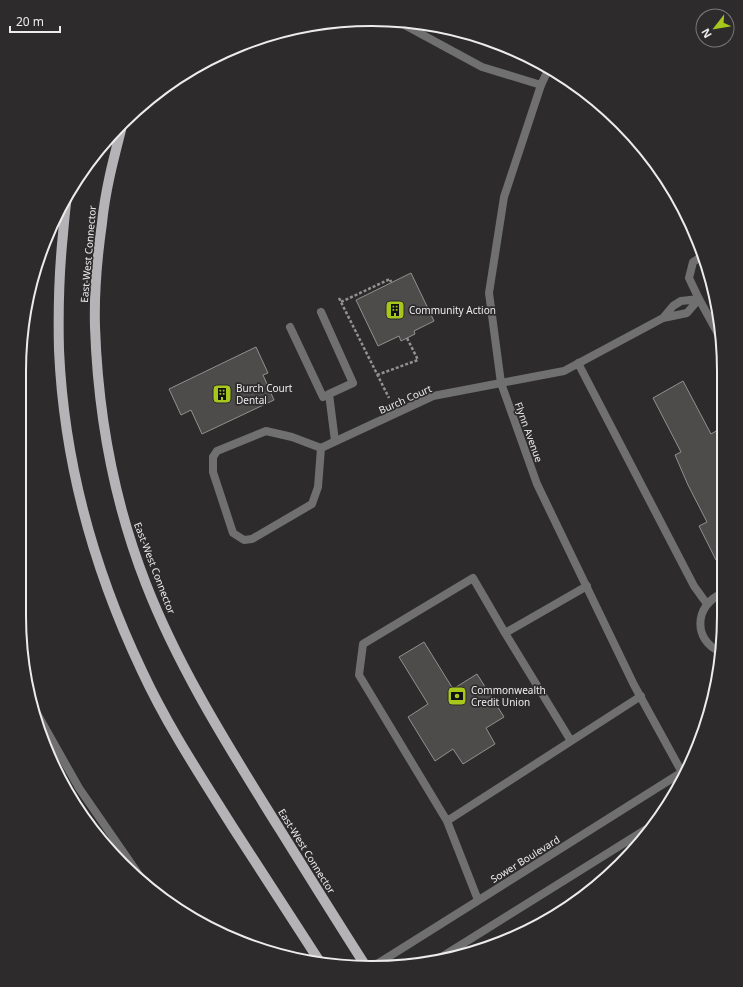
<svg xmlns="http://www.w3.org/2000/svg" width="743" height="987" viewBox="0 0 743 987" font-family="'Noto Sans',sans-serif">
<style>
.building{fill:#4e4b4b;stroke:#939090}
.lines{fill:none;stroke-linecap:round;stroke-linejoin:round}
.path{stroke:#939293;stroke-width:2.5;stroke-dasharray:3 2;stroke-linecap:butt}
.service{stroke:#707071;stroke-width:8}
.minor{stroke:#707071;stroke-width:8}
.primary{stroke:#b5b3b6;stroke-width:10}
.labels{text-anchor:middle;stroke-width:3.5;stroke-linejoin:round;paint-order:stroke}
.street-label{font-size:10px;fill:#edeced;stroke:#2d2b2c}
.poi-label{font-size:10px;fill:#edeced;stroke:#2d2b2c;text-anchor:start}
.rim{fill:none;stroke:#edeced;stroke-width:2}
</style>
<rect width="100%" height="100%" fill="#2d2b2c"/>
<path class="building" d="M 411,273 L 434,321 L 414,331 L 415,334 L 401,341 L 399,336 L 378,346 L 356,300 Z
M 256,347 L 268,373 L 263,375 L 274,400 L 202,434 L 191,410 L 181,415 L 169,389 Z
M 683,381 L 711,434 L 718,430 L 721,436 L 721,557 L 716,560 L 699,526 L 707,522 L 688,485 L 675,455 L 681,452 L 653,398 Z
M 424,642 L 453,689 L 477,674 L 504,717 L 486,728 L 495,744 L 463,764 L 453,749 L 435,761 L 408,717 L 428,704 L 399,657 Z"/>
<g class="lines">
<path class="path" d="M 339,298 L 389,398
M 341,302 L 390,279 L 391,282
M 377,375 L 418,360 L 407,338"/>
<path class="service" d="M 399,22 L 482,67 L 541,85
M 704,255 L 693,262 L 689,278 L 699,299 L 721,339
M 321,312 L 353,383 L 329,394 L 335,441
M 290,327 L 323,397 L 329,394
M 578,363 L 694,586 L 707,604
M 501,383 L 564,371 L 663,318 L 687,313 L 699,299 L 681,301 L 673,306 L 663,318
M 266,431 L 292,437 L 321,448 L 318,487 L 312,504 L 252,539 L 244,540 L 233,533 L 213,472 L 213,457 L 217,451 Z
M 505,633 L 571,741
M 721,652 C 693,641 694,606 721,594
M 30,701 L 79,788 L 146,885
M 447,821 L 641,696
M 478,900 L 447,821 L 359,675 L 363,644 L 473,578 L 505,633 L 587,586"/>
<path class="minor" d="M 549,68 L 541,85 L 504,197 L 489,293 L 501,383 L 537,484 L 634,685 L 684,776
M 321,448 L 433,396 L 501,383
M 440,958 L 653,825
M 374,966 L 687,769"/>
<path class="primary" d="M 121,130 C 113,161 105,192 102,223 C 97,258 94,293 95,327 C 98,415 114,502 146,584 C 176,661 220,733 264,804 C 297,857 331,912 365,965
M 67,197 C 65,209 64,222 63,234 C 59,273 58,311 59,350 C 64,464 93,568 142,671 C 167,725 200,775 232,826 C 261,871 291,917 320,962"/>
</g>
<defs>
<symbol id="building-square" viewBox="-11 -11 22 22"><rect x="-9" y="-9" width="18" height="18" rx="4" fill="#a8c71d" stroke="#2d2b2c"/><path d="M-4-6H4V6H1V3H-1V6H-4ZM-2.5-4.3h1.7v1.8h-1.7ZM.8-4.3h1.7v1.8H.8ZM-2.5-1h1.7V.8h-1.7ZM.8-1h1.7V.8H.8Z" fill="#111"/></symbol>
<symbol id="bank-square" viewBox="-11 -11 22 22"><rect x="-9" y="-9" width="18" height="18" rx="4" fill="#a8c71d" stroke="#2d2b2c"/><path d="M-6-4H6V4H-6ZM0-2.3a2.3 2.3 0 1 0 0 4.6a2.3 2.3 0 1 0 0-4.6Z" fill="#111"/></symbol>
</defs>
<g fill-rule="evenodd">
<use href="#building-square" x="384" y="299" width="22" height="22"/>
<use href="#building-square" x="211" y="383" width="22" height="22"/>
<use href="#bank-square" x="446" y="685" width="22" height="22"/>
</g>
<g class="labels">
<g class="street-label">
<text transform="translate(88 254) rotate(-85)" y="4">East-West Connector</text>
<text transform="translate(405 399) rotate(-24)" y="4">Burch Court</text>
<text transform="translate(529 432) rotate(70)" y="4">Flynn Avenue</text>
<text transform="translate(155 568) rotate(69)" y="4">East-West Connector</text>
<text transform="translate(307 851) rotate(58)" y="4">East-West Connector</text>
<text transform="translate(525 859) rotate(-32)" y="4">Sower Boulevard</text>
</g>
<g class="poi-label">
<text x="409" y="314">Community Action</text>
<text x="236" y="392">Burch Court<tspan x="236" dy="12">Dental</tspan></text>
<text x="471" y="694">Commonwealth<tspan x="471" dy="12">Credit Union</tspan></text>
</g>
</g>
<path d="M0 0H743V987H0ZM371 26H372A345 345 0 0 1 717 371V616A345 345 0 0 1 372 961H371A345 345 0 0 1 26 616V371A345 345 0 0 1 371 26Z" fill="#2d2b2c" fill-rule="evenodd"/>
<path class="rim" d="M371 26H372A345 345 0 0 1 717 371V616A345 345 0 0 1 372 961H371A345 345 0 0 1 26 616V371A345 345 0 0 1 371 26Z"/>
<g transform="translate(715 28) rotate(239)"><circle r="19" fill="#2d2b2c" stroke="#7a7879"/>
<path d="M0-3L7 15L0 10L-7 15Z" fill="#a8c71d"/>
<text y="-6" font-size="11" font-weight="bold" text-anchor="middle" fill="#edeced">N</text>
</g>
<path d="M10 26v6h50v-6" fill="none" stroke="#edeced" stroke-width="2"/>
<text x="16" y="26" font-size="12" fill="#edeced" stroke="#2d2b2c" stroke-width="3" paint-order="stroke">20 m</text>
</svg>
